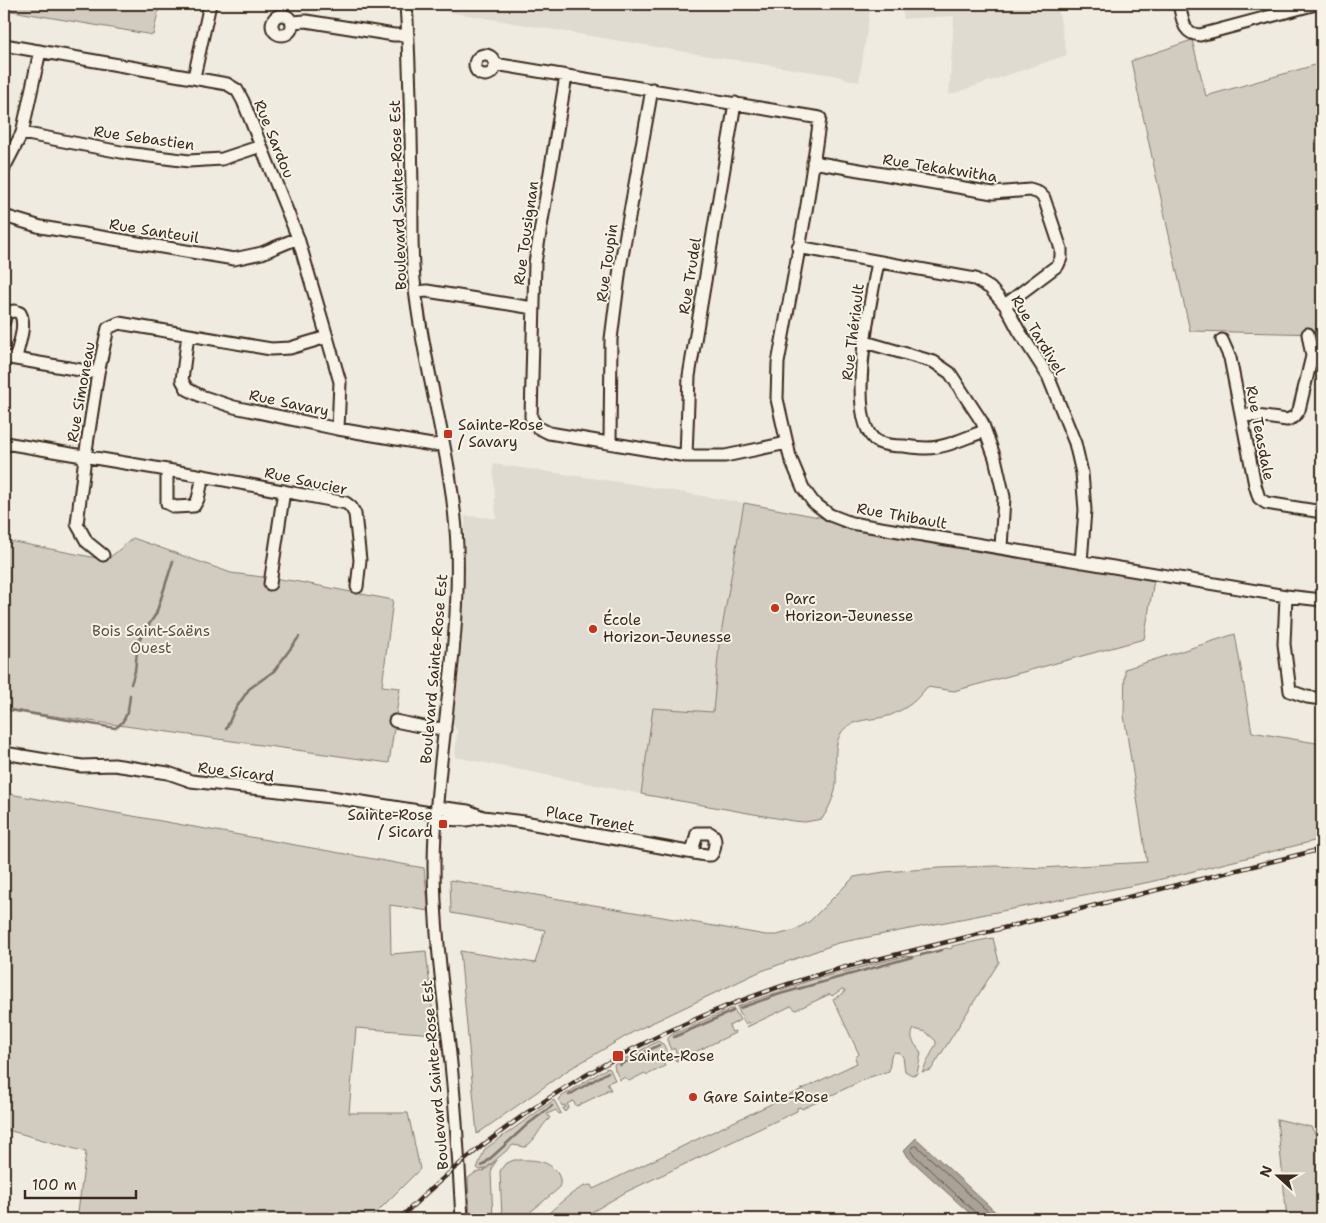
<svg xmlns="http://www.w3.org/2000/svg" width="1326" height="1223" viewBox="0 0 1326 1223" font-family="'Shantell Sans',sans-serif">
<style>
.built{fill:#e0dbd0}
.green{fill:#d1cbc0;stroke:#867a6f}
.water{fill:#aaa296;stroke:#7e7266}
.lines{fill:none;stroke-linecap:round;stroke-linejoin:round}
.shore{stroke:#675a4e;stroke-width:1}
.stream{stroke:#7e7266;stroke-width:2.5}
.minor-casing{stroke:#3b2a1e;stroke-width:15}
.minor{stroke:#f7f3e8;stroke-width:11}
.rail-casing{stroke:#3b2a1e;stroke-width:4.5}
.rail{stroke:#f7f3e8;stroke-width:2.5;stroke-dasharray:8;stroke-linecap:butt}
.poi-dot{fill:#c8321e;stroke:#f7f3e8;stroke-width:2}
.labels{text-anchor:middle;stroke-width:4;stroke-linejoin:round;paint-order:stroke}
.street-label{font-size:15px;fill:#3b2a1e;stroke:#f7f3e8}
.poi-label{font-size:15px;fill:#3b2a1e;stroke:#f7f3e8;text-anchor:start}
.park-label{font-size:15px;fill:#605246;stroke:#f7f3e8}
</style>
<rect width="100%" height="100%" fill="#efebe0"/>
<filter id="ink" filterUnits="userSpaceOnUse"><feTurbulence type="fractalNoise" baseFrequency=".02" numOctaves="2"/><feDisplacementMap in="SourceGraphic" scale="10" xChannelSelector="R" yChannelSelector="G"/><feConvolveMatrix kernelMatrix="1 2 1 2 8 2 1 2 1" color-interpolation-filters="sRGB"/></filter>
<g filter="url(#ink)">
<path class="built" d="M 419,4 L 871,4 L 859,82 L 833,75 L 715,57 L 420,7 Z
M 901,4 L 1057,4 L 1067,55 L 949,95 L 954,16 L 904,19 Z
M 493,464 L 633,484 L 744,503 L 719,645 L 713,713 L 653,708 L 641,794 L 455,757 L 457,730 L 453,725 L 465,594 L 465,516 L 496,518 Z"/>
<path class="green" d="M 7,4 L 160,4 L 153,35 L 6,10 Z
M 1192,40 L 1206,96 L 1322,63 L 1322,334 L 1190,331 L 1131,61 Z
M 744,503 L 851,523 L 1155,574 L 1144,639 L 954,691 L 927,687 C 915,702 909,707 891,715 C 875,721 851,717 841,733 C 831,750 839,773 835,791 C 832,801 828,810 822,819 L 805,822 L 793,821 L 641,794 L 653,708 L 713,712 L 719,645 Z
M 133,538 L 231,573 L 294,581 L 393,600 L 382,686 L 400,688 L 389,763 L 4,709 L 4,540 L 107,560 Z
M 1235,634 L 1252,732 L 1322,744 L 1322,839 L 1150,882 L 838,943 L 759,972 L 635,1031 L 568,1070 L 477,1134 L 460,951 L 535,963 L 545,930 L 451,913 L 450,880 L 766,935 L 777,935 L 795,930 L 810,921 L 854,877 L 884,872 L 940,868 L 996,866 L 1041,868 L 1147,862 L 1124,715 L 1125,669 Z
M 4,793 L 424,868 L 429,911 L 390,905 L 391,954 L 426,951 L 435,1034 L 356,1028 L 349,1113 L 408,1113 L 420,1169 L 370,1219 L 77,1219 L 86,1152 L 4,1129 Z
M 993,938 L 999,962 L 931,1070 L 922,1072 L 936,1044 L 936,1041 L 926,1032 L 914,1029 C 908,1040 916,1044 921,1053 L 917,1074 L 912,1075 L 905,1071 L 903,1057 L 900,1053 L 894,1052 L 891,1056 L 889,1071 L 870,1077 L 802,1109 L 800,1107 L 797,1108 L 797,1111 L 626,1192 L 592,1212 L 582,1219 L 542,1219 C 553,1210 577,1185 591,1185 L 593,1189 L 857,1063 L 855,1058 L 859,1054 L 833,999 L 844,993 L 845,990 L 842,989 L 832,996 L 830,994 L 796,1010 L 791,1006 L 747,1027 L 749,1024 L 748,1022 L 745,1024 L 737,1007 L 741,1005 L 811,980 L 905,956 L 912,957 L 947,948 L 949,949 L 952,948 L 952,946 Z
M 730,1009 L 734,1009 L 740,1020 L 729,1026 L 732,1032 L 735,1031 L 735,1033 L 676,1061 L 675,1059 L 678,1058 L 677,1056 L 674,1058 L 674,1056 L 677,1054 L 674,1048 L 671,1050 L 668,1043 L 668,1038 L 671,1035 Z
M 658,1041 L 663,1044 L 669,1054 L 661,1058 L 665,1066 L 647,1075 L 645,1073 L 629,1081 L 625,1077 L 620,1080 L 615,1070 L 614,1065 Z
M 607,1068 L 610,1069 L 615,1080 L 607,1083 L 611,1090 L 606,1090 L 606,1092 L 579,1105 L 576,1106 L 573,1101 L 567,1104 L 569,1107 L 565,1112 L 563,1108 L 566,1107 L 565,1105 L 562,1106 L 559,1100 L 561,1097 Z
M 554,1100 L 561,1113 L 559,1114 L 556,1110 L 547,1114 L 550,1118 C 539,1127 537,1140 525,1147 L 513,1145 L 485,1169 L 480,1170 L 477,1168 L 485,1149 Z
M 1277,1119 L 1311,1127 L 1322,1145 L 1322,1219 L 1287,1219 Z
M 497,1160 L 493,1166 L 491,1173 L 493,1219 L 470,1219 L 468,1178 L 475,1173 L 484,1171 Z
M 514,1160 C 530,1160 548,1158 558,1174 C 561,1180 561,1184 558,1189 L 522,1219 L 502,1219 L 500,1171 L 505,1164 Z"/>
<path class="water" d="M 916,1138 L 1003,1219 L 976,1219 L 908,1157 L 904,1150 Z"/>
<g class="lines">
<path class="shore" d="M 979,1219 L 977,1214 L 912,1153 L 911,1150 L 914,1146 L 917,1146 L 996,1219"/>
<path class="stream" d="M 131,684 L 135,671 L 138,641 L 156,614 L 173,561
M 4,709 L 115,728 C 127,722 129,707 130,695
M 226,729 L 234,711 L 249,689 L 274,671 L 299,637
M 921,955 L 942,950
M 740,1008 L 780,994 L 912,957
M 674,1037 L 733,1011
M 620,1065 L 659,1045
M 569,1095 L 608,1072
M 482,1166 L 528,1124 L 552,1106"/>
<defs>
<path id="minor" d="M 406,4 C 410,65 411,126 412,188 C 412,218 411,249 414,280 C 423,369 453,456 457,546 C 461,653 435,758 434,864 C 434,928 443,991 450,1054 C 456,1109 459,1164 462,1219
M 1179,4 C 1183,19 1182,34 1200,35 L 1316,4
M272 25a10 10 0 1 1 20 0a10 10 0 1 1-20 0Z
M 292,22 L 306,21 L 394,35 L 408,35
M 4,45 L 227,84 L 237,90 L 243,101 L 298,238 L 327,337 L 340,382 L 338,429
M475 65a10 10 0 1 1 20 0a10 10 0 1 1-20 0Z
M 495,64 L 820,118 L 807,205 L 778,363 L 777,399 L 790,457 L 803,488 L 813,502 L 830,515 L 851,523 L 1286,596 L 1322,600
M 566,76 L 535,263 L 531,417 L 537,427 L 549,433 L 686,456 L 725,456 L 787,443
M 194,77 L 210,4
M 22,133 L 126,153 L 189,161 L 222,159 L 261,146
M 813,162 L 993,193 L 1030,190 L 1039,193 L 1044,198 L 1061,249 L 1061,258 L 1058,265 L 1005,305
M 4,168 L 22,133 L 40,51
M 4,216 L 41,227 L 234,259 L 262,253 L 298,238
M 798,247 L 975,279 L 990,288 L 1005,305 L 1019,331 L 1048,376 L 1075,443 L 1082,473 L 1085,510 L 1081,562
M 878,262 C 872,295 843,423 878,442 C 885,445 896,446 904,446 C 911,447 919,448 927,448 C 946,448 966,437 985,431
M 416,292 L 427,291 L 533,308
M 4,321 L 6,312 L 15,311 L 20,313 C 27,325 18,346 16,358
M 188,335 L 182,380 L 187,389 L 201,396 L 234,407 L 338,429 L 432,445 L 442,444
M 1222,340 L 1230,358 L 1255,485 L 1259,498 L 1266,503 L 1322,512
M 865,342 L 934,362 L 950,373 L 982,422 L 995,458 L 1004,497 L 1001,548
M 4,357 L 98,373
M 1241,414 L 1287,420 L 1294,417 L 1299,410 L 1312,356 L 1308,334
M 610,442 L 611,339 L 620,268 L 652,89
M 4,446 L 11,444 L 203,476 L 346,503 L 351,507 L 355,514 L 360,560 L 357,587
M 686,456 L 689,376 L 735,103
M 167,470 L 167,503 L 175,507 L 194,506 L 198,499 L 203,476
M 103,555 L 87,542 L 77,524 L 85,457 L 98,373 L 108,328 L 119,323 L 271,349 L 290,348 L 327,337
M 270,584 L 284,491
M 1286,596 L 1284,644 L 1290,691 L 1307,697 L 1322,699
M 395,721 L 424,727 L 445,729
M 4,753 L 82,766 L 114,765 L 168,773 L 191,781 L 331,797 L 437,814
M 437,807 L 468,811 L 483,817 L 524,822 L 688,852 L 706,855 L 711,855 C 715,851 716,841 714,836 L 710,833 L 697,833 L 692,852
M 436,819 L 467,820 L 482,817"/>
</defs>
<use href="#minor" class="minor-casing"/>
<use href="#minor" class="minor"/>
<defs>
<path id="rail" d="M 399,1219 C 522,1097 675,1013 842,968 L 1322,849"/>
</defs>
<use href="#rail" class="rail-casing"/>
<use href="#rail" class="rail"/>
</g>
</g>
<g class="poi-dot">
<rect x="443" y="429" width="10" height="10" rx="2.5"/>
<circle cx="775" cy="608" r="5"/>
<circle cx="593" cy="629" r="5"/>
<rect x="438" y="819" width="10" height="10" rx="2.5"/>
<rect x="612" y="1050" width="12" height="12" rx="2.5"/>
<circle cx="693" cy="1097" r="5"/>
</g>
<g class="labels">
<g class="street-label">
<text transform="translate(144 138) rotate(8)" y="5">Rue Sebastien</text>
<text transform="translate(274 139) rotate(68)" y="5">Rue Sardou</text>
<text transform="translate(940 168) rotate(9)" y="5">Rue Tekakwitha</text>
<text transform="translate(398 195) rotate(-92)" y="5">Boulevard Sainte-Rose Est</text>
<text transform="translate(154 231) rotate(9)" y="5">Rue Santeuil</text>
<text transform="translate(526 233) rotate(-82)" y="5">Rue Tousignan</text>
<text transform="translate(607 263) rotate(-82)" y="5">Rue Toupin</text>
<text transform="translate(690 276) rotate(-81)" y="5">Rue Trudel</text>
<text transform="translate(853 332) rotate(-83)" y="5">Rue Thériault</text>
<text transform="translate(1038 335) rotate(59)" y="5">Rue Tardivel</text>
<text transform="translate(81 392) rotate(-80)" y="5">Rue Simoneau</text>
<text transform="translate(289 403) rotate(12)" y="5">Rue Savary</text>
<text transform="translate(1260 433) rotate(79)" y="5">Rue Teasdale</text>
<text transform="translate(306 481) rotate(12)" y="5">Rue Saucier</text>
<text transform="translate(902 516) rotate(10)" y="5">Rue Thibault</text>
<text transform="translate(434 669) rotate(-85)" y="5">Boulevard Sainte-Rose Est</text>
<text transform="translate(236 772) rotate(7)" y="5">Rue Sicard</text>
<text transform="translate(590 819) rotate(10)" y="5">Place Trenet</text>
<text transform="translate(435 1075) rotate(-95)" y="5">Boulevard Sainte-Rose Est</text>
</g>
<g class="poi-label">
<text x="458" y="430">Sainte-Rose<tspan x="458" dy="17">/ Savary</tspan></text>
<text x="785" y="604">Parc<tspan x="785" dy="17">Horizon-Jeunesse</tspan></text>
<text x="603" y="625">École<tspan x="603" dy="17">Horizon-Jeunesse</tspan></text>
<text x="433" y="820" text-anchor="end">Sainte-Rose<tspan x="433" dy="17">/ Sicard</tspan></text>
<text x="629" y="1061">Sainte-Rose</text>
<text x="703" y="1102">Gare Sainte-Rose</text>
</g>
<g class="park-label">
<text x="151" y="636">Bois Saint-Saëns<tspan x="151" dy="17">Ouest</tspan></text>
</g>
</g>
<rect width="1326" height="1223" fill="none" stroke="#f7f3e8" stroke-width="20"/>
<rect x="10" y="10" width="1306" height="1203" fill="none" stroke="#3b2a1e" stroke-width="2" filter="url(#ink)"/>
<g transform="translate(1278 1176) rotate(291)" stroke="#f7f3e8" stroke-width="4" paint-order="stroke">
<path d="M0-4L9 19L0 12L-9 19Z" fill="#3b2a1e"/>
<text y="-8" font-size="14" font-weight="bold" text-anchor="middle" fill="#3b2a1e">N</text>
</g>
<path d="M25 1190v8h111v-8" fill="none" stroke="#3b2a1e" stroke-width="2.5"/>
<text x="32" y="1190" font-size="15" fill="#3b2a1e" stroke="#f7f3e8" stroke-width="4" paint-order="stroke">100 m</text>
</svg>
